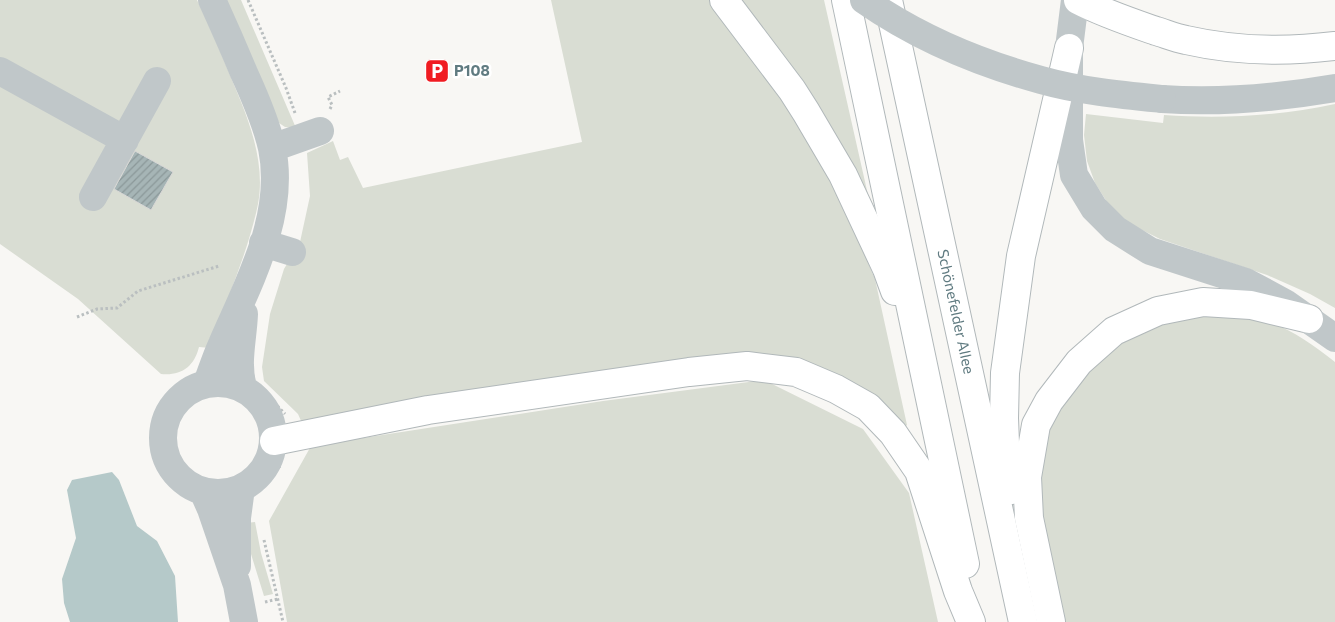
<svg xmlns="http://www.w3.org/2000/svg" width="1335" height="622" viewBox="0 0 1335 622" font-family="Commissioner,sans-serif">
<style>
.green{fill:#d9ddd3}
.water{fill:#b5c9c9}
.building{fill:url(#building-hatch);stroke:#d9d8d7}
.lines{fill:none;stroke-linecap:round;stroke-linejoin:round}
.highway-casing{stroke:#b1b8ba;stroke-width:30}
.path{stroke:#babfc0;stroke-width:3;stroke-dasharray:2.5 2.5;stroke-linecap:butt}
.minor{stroke:#c0c7c9;stroke-width:28}
.highway{stroke:#fff;stroke-width:28}
.minor-bridge{stroke:#c0c7c9;stroke-width:28}
.labels{text-anchor:middle;stroke-width:5;stroke-linejoin:round;paint-order:stroke}
.poi-label{font-size:15px;font-weight:bold;fill:#607b81;stroke:#fff;text-anchor:start}
.street-label{font-size:15px;fill:#607b81;stroke:#fff}
</style>
<defs>
<pattern id="building-hatch" width="6" height="6" patternUnits="userSpaceOnUse" patternTransform="scale(1.25)"><rect width="6" height="6" fill="#a6b5b6"/><path d="M-1 1l2-2M0 6l6-6M5 7l2-2" fill="none" stroke="#8b9899"/></pattern>
</defs>
<rect width="100%" height="100%" fill="#f8f7f4"/>
<path class="green" d="M 0,0 L 197,0 C 210,26 221,53 232,80 C 248,118 266,161 258,204 C 248,253 226,300 210,348 L 199,347 C 194,367 181,376 161,374 L 78,299 L 0,244 Z
M 224,0 L 241,0 L 296,128 L 285,127 L 279,123 Z
M 551,0 L 712,0 L 797,117 L 841,200 L 875,279 L 907,425 L 904,428 L 818,368 L 302,423 L 298,414 L 264,381 L 262,367 L 270,314 L 284,269 L 300,242 L 310,196 L 307,153 L 333,141 L 340,160 L 348,157 L 363,188 L 582,142 Z
M 738,0 L 824,0 L 875,226 Z
M 1335,104 L 1335,308 L 1310,294 L 1267,275 L 1160,239 L 1124,221 L 1112,210 L 1095,183 L 1087,161 L 1084,135 L 1086,114 L 1163,123 L 1164,115 C 1221,119 1279,116 1335,104 Z
M 1222,314 C 1236,316 1251,317 1265,321 C 1292,329 1313,345 1335,362 L 1335,622 L 1061,622 L 1041,518 L 1039,472 L 1051,421 L 1080,374 L 1122,339 L 1184,315 Z
M 764,380 L 863,429 L 909,493 L 938,622 L 287,622 L 269,521 L 311,446 L 603,401 Z
M 255,522 L 261,553 L 273,594 L 264,596 L 251,554 L 246,523 Z"/>
<path class="water" d="M 112,472 L 119,480 L 137,526 L 157,541 L 175,576 L 178,622 L 70,622 L 64,603 L 62,579 L 76,538 L 67,490 L 72,480 Z"/>
<path class="building" d="M 135,151 L 173,172 L 151,210 L 114,189 Z"/>
<g class="lines">
<defs>
<g id="highway">
<path d="M 724,0 L 792,90 L 806,112 L 843,175 L 887,269 L 895,291"/>
<path d="M 846,0 L 965,564"/>
<path id="s1" d="M 888,0 L 1023,622"/>
<path d="M 1078,0 C 1103,13 1130,22 1156,31 C 1166,34 1176,38 1186,40 C 1234,51 1286,52 1335,46"/>
<path d="M 274,441 L 428,410 L 689,372 L 747,366 L 796,372 L 836,389 L 868,407 L 893,433 L 919,471 L 958,591 L 971,622"/>
<path d="M 1011,490 L 1006,468 L 1004,418 L 1005,373 L 1021,256 L 1069,48"/>
<path d="M 1051,622 L 1029,518 L 1027,477 L 1036,425 L 1049,401 L 1079,362 L 1114,331 L 1158,311 L 1203,302 L 1251,305 L 1309,319"/>
</g>
</defs>
<use href="#highway" class="highway-casing"/>
<path class="path" d="M 248,0 L 286,88 L 295,113
M 330,109 L 332,105 L 328,97 L 340,91
M 77,317 L 97,309 L 117,308 L 138,291 L 219,266
M 267,395 L 285,414
M 266,483 L 269,477 L 281,465
M 264,540 L 283,622
M 265,602 L 278,599"/>
<path class="minor" d="M 1075,0 L 1069,48 L 1069,140 L 1074,175 L 1094,208 L 1115,229 L 1150,251 L 1246,282 L 1285,303 L 1335,338
M 0,71 L 125,140
M 1162,99 C 1220,103 1277,98 1335,88
M 272,148 L 320,131
M 93,197 L 157,81
M 263,243 L 292,252
M163 438a55 55 0 1 1 110 0a55 55 0 1 1-110 0Z
M 207,383 C 212,370 216,357 222,344 C 248,284 286,216 272,148 C 266,122 255,97 244,73 C 234,49 223,24 212,0
M 243,387 C 236,363 243,339 244,314
M 203,491 L 211,509 L 237,585 L 244,622
M 237,566 L 237,518 L 241,488"/>
<use href="#highway" class="highway"/>
<path class="minor-bridge" d="M 864,0 C 917,37 979,63 1041,80 C 1080,91 1122,95 1162,99"/>
</g>
<defs>
<symbol id="parking-square" viewBox="-11 -11 22 22"><rect x="-9" y="-9" width="18" height="18" rx="4" fill="#f01c22" stroke="#fff"/><path d="M-3.5-5.5H1a3.5 3.5 0 0 1 0 7H-1V5.5H-3.5ZM-1-3.4V-.6H.8a1.4 1.4 0 0 0 0-2.8Z" fill="#fff"/></symbol>
</defs>
<g fill-rule="evenodd">
<use href="#parking-square" x="423" y="57" width="28" height="28"/>
</g>
<g class="labels">
<g class="poi-label">
<text x="454" y="76">P108</text>
</g>
<g class="street-label">
<text dy="5" stroke="none"><textPath href="#s1" startOffset="319">Schönefelder Allee</textPath></text>
</g>
</g>
</svg>
